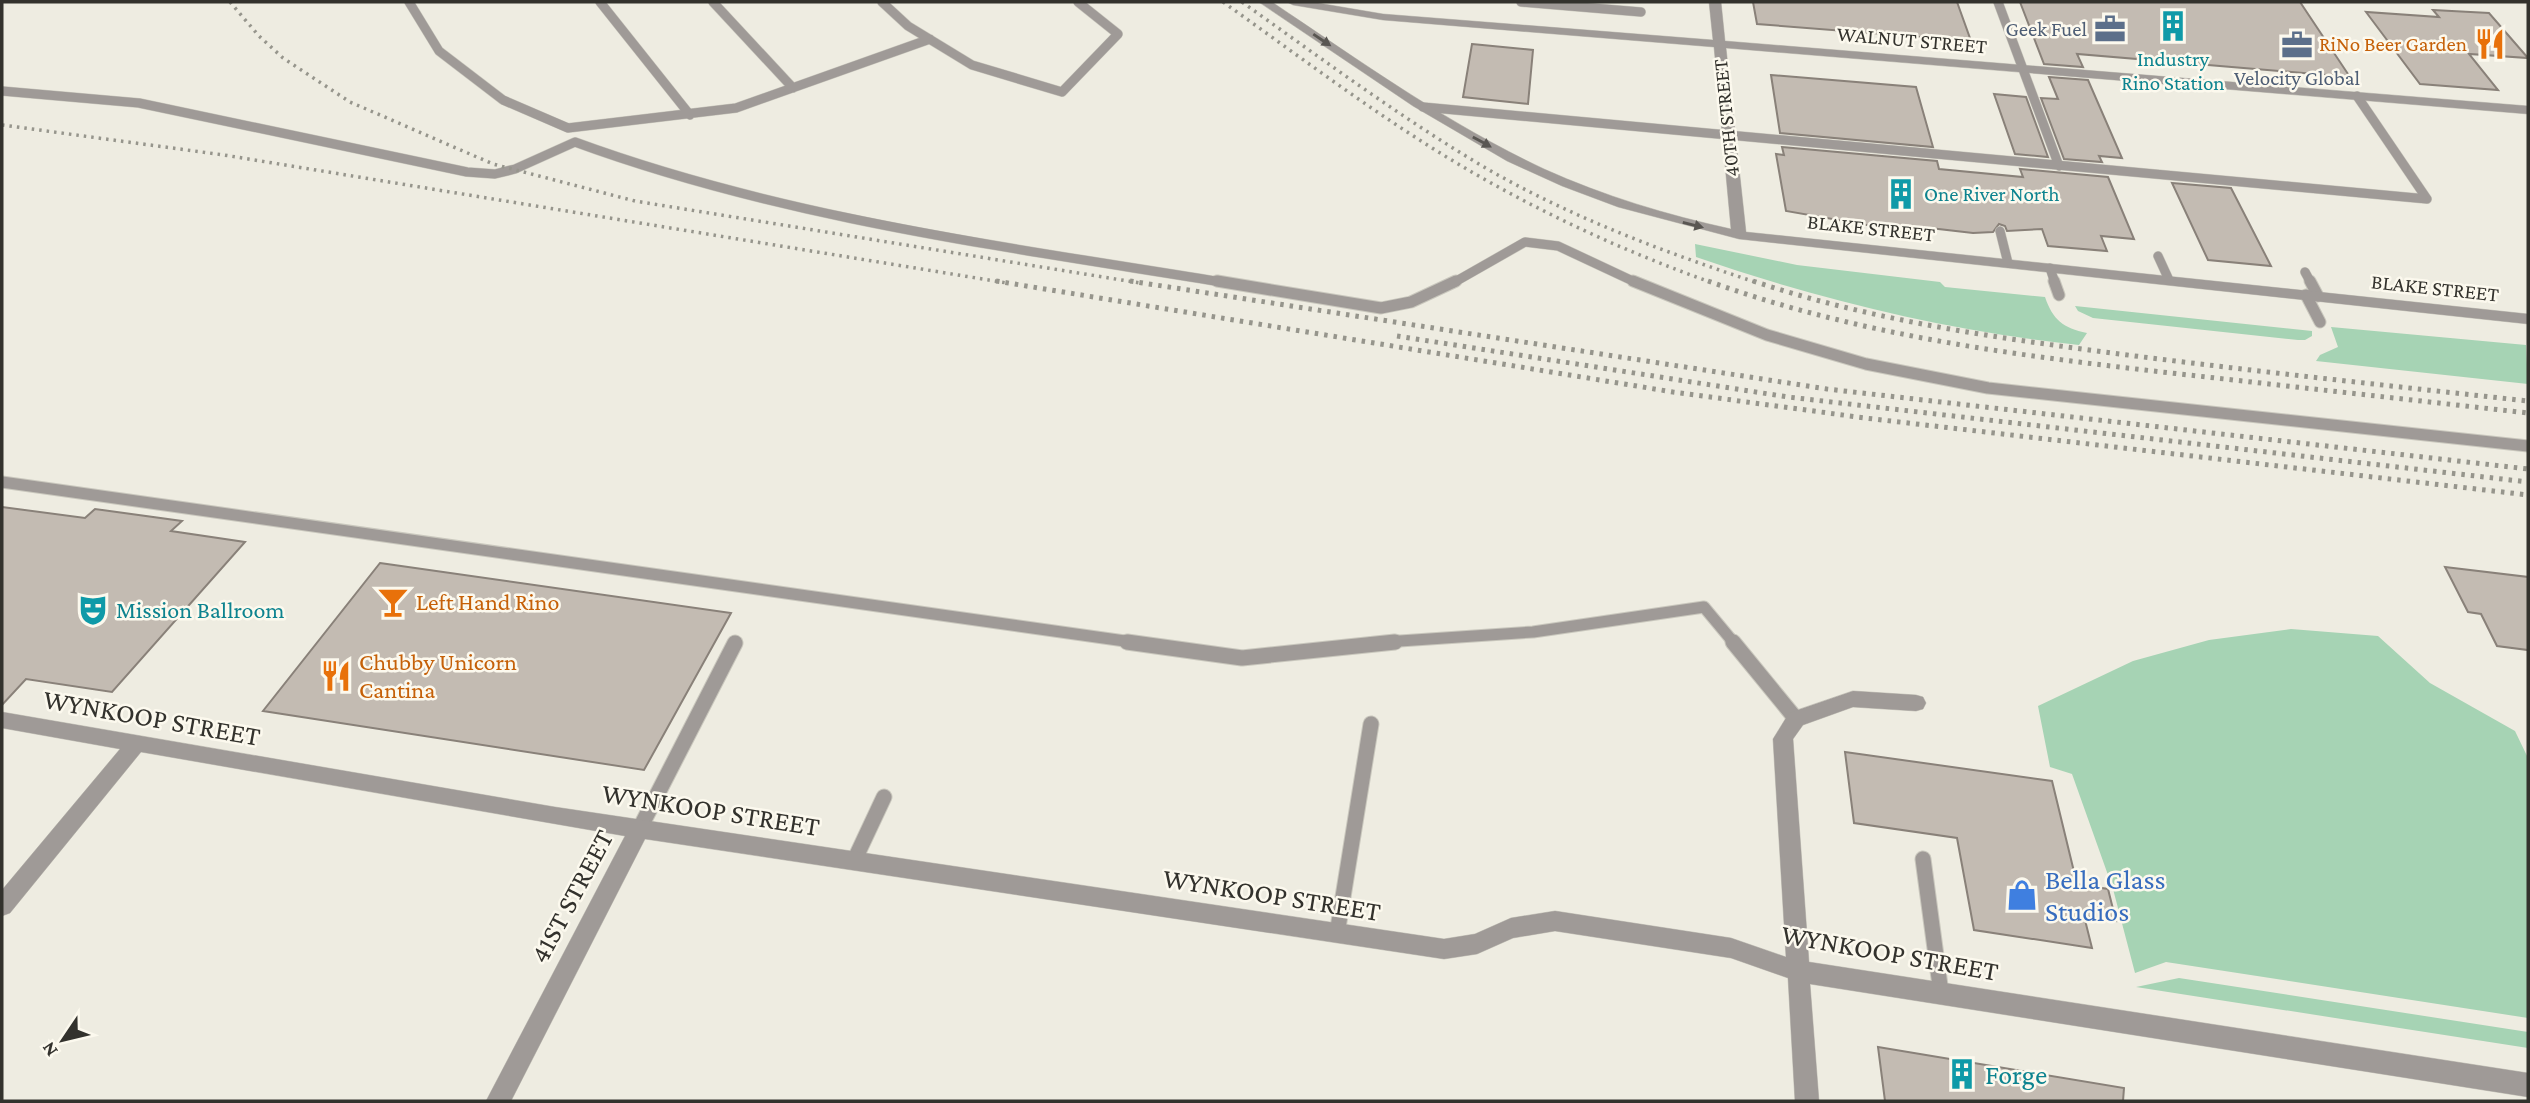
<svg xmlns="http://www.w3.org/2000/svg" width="2530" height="1103" viewBox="0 0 2530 1103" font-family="'Crimson Pro',serif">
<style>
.green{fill:#a6d3b4}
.building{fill:#c3bbb2;stroke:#898179;stroke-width:2}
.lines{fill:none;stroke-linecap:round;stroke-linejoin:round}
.service-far2-casing{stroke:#c9c7bd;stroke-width:10}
.service-far1-casing{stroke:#c9c7bd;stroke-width:13}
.service-casing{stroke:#c9c7bd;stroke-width:17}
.minor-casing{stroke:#c9c7bd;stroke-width:1}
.tertiary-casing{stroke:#c9c7bd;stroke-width:1}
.service-far2{stroke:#9f9a97;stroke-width:9}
.service-far1{stroke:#9f9a97;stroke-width:11}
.service{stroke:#9f9a97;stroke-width:15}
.minor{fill:#9f9a97;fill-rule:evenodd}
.tertiary{fill:#9f9a97;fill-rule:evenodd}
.rail-far1{stroke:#96958c;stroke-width:3.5;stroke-dasharray:2.5 5;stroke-linecap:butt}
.rail{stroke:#96958c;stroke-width:5;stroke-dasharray:3.5 6;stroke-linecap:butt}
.oneway{fill:#595652}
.labels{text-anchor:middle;stroke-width:5;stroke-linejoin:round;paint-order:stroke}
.far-service-label{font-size:21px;fill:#4e5e75;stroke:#fcf9ee;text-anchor:end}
.far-street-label{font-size:21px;fill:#33322d;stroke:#fcf9ee}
.far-food-label{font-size:21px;fill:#c56008;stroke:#fcf9ee;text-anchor:end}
.far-culture-label{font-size:21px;fill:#0d838f;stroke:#fcf9ee}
.food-label{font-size:24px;fill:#c56008;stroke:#fcf9ee;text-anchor:start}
.culture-label{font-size:24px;fill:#0d838f;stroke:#fcf9ee;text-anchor:start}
.near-street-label{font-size:28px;fill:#33322d;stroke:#fcf9ee}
.near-shop-label{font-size:28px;fill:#366cbe;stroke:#fcf9ee;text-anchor:start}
.near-culture-label{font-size:28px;fill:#0d838f;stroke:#fcf9ee;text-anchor:start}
</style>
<rect width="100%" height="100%" fill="#eeece1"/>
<path class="green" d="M 1695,244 L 1797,265 L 1940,282 L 1945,287 L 2045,297 C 2053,320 2063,328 2087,333 L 2079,345 C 1949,331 1820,300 1696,257 Z
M 2075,306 L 2312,331 L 2312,336 L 2305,340 L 2298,340 L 2093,318 L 2078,311 Z
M 2331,327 L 2526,345 L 2528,384 L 2316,361 L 2320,355 L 2338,347 Z
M 2291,629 L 2378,636 L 2430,683 L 2515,731 L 2528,758 L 2528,1018 L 2166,962 L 2135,973 L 2113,889 L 2072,774 L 2050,767 L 2038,706 L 2133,661 L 2209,640 Z
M 2179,978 L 2528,1032 L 2528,1048 L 2136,987 Z"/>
<path class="building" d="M 1753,2 L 1957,2 L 1971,41 L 1757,24 Z
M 2020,2 L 2300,2 L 2350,77 L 2077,54 L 2083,67 L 2044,64 Z
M 2433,10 L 2489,13 L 2528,58 L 2469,54 L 2498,90 L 2420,84 L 2366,12 L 2439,17 Z
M 1472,44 L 1533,50 L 1528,104 L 1463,97 Z
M 1771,75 L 1916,87 L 1933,147 L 1780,133 Z
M 2049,77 L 2088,80 L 2122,158 L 2099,156 L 2102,162 L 2064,159 L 2041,98 L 2058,99 Z
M 1994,94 L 2026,97 L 2048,157 L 2015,154 Z
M 1782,147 L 1937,161 L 1939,169 L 2023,177 L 2020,169 L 2108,177 L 2134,239 L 2101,236 L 2107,251 L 2048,246 L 2042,229 L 2007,231 L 2005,226 L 1999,224 L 1993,232 L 1973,233 L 1912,226 L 1913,233 L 1786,211 L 1776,154 L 1784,155 Z
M 2172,183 L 2231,188 L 2271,266 L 2208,260 Z
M 2,507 L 85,518 L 95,509 L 182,521 L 171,531 L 245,542 L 112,692 L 26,679 L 2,705 Z
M 380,563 L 731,613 L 644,770 L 263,711 Z
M 2445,567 L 2528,577 L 2528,650 L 2497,646 L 2481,614 L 2468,612 Z
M 1845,752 L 2052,781 L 2077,884 L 2108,889 L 2116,921 L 2084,916 L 2092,948 L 1974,930 L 1957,838 L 1854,823 Z
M 1878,1047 L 2124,1088 L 2123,1101 L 1885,1101 Z"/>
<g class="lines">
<defs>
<path id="service-far2" d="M 409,2 L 439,51 L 503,100 L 568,128 L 736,108 L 930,39
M 600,2 L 690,115
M 713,2 L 793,88
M 882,2 L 908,26 L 972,65 L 1062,92 L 1118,34 L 1078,2
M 1521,2 L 1641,12
M 1998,2 L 2059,166
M 2,91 L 139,103 L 467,172 L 495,174 L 515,169 L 575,142 C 785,219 1008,247 1228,283
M 2357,96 L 2427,199
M 1423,107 L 2427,199
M 2000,231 L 2008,263
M 2158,256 L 2169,280
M 2050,268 L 2055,283
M 2305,272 L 2311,283
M 1453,283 L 1525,242 L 1558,246 L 1637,283"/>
<path id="service-far1" d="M 1217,281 L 1381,308 L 1411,302 L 1456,281
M 1633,281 L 1767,335 L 1866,364 L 1988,388 L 2528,446
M 2054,281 L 2059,295
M 2310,281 L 2318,296
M 2306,295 L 2320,322
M 2,482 L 1139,643
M 1370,643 L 1533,632 L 1704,607 L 1734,643"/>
<path id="service" d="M 1127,642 L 1242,658 L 1395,642
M 1733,642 L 1796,719
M 640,828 L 735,643
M 1923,859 L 1941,993
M 854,861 L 884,797
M 1337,934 L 1371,724"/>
<path id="minor" d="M 1853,691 L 1916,695 L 1923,697 L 1926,703 L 1923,709 L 1916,711 L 1853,707 L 1803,725 L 1793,739 L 1809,962 L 2528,1073 L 2528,1097 L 1810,984 L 1819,1101 L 1795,1101 L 1788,978 L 1731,958 L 1555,931 L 1513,938 L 1477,954 L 1444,959 L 645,839 L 511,1101 L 486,1101 L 625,836 L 141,752 L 10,913 L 2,916 L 2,890 L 120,749 L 2,728 L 2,712 L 555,807 L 1444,939 L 1475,934 L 1511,918 L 1555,911 L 1731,938 L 1786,957 L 1773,739 L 1789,713 Z"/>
<path id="tertiary" d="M 1259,2 L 1272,2 C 1360,61 1448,124 1544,169 C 1604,196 1667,215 1731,229 L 1714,47 L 1383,20 L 1293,5 L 1287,2 L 1312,2 L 1383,14 L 1713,40 L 1709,2 L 1721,2 L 1725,41 L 2528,106 L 2528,114 L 1726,48 L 1746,232 L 2528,314 L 2528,324 L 1739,239 L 1618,207 L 1562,186 L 1507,161 L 1413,106 Z"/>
</defs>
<use href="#service-far2" class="service-far2-casing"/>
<use href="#service-far1" class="service-far1-casing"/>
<use href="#service" class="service-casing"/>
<use href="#minor" class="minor-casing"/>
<use href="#tertiary" class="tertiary-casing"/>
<use href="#service-far2" class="service-far2"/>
<use href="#service-far1" class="service-far1"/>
<use href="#service" class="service"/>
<use href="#minor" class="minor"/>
<use href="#tertiary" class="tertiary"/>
<path class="rail-far1" d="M 230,2 L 259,36 L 283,58 L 350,102 L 493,164 L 635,201 L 1140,283
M 1223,2 C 1306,61 1388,124 1477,175 C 1552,218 1631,254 1713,283
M 1242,2 C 1322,59 1400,117 1484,167 C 1570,217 1664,252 1758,283
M 2,125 L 224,155 L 1007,283"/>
<path class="rail" d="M 996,281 L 1673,392 L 1865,418 L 2528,495
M 1130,281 L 1827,389 L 2528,469
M 1708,281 C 1860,336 2020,356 2180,374 C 2296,387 2412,400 2528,413
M 1753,281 C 1879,323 2012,340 2143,357 C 2271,373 2400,387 2528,401
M 1397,336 L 1788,397 L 2528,482"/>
</g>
<defs><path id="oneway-solid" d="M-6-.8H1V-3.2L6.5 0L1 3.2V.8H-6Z" transform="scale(1.75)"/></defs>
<g class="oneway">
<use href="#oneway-solid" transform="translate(1322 40) rotate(34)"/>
<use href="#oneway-solid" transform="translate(1482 142) rotate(29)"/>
<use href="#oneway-solid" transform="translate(1693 225) rotate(14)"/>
</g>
<defs>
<symbol id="building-bare" viewBox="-9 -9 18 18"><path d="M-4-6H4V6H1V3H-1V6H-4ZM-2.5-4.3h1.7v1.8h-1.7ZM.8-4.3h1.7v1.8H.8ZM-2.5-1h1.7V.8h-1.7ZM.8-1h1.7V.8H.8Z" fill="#0f9aa8" stroke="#fcf9ee" stroke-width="2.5" paint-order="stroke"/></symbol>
<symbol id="office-bare" viewBox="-9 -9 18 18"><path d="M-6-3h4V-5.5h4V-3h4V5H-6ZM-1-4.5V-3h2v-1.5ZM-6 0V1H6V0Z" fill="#5c6f8a" stroke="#fcf9ee" stroke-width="2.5" paint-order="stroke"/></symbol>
<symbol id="restaurant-bare" viewBox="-9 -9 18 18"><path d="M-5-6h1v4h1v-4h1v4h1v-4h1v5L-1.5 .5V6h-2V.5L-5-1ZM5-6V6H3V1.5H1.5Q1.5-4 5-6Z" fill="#e8710a" stroke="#fcf9ee" stroke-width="2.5" paint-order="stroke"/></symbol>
<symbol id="bar-bare" viewBox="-9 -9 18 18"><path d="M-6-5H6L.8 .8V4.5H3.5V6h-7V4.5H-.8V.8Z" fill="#e8710a" stroke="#fcf9ee" stroke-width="2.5" paint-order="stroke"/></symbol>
<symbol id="theatre-bare" viewBox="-9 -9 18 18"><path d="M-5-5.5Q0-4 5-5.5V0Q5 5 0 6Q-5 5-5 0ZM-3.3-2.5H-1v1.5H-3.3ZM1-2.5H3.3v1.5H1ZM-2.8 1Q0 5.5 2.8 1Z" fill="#0f9aa8" stroke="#fcf9ee" stroke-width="2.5" paint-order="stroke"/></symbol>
<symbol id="shop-bare" viewBox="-9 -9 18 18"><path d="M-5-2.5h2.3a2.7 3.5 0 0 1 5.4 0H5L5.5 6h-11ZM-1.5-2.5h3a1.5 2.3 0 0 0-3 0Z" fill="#3f7fe0" stroke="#fcf9ee" stroke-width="2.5" paint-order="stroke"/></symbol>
</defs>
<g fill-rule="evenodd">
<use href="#building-bare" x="2151" y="4" width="44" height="44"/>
<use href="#office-bare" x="2088" y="7" width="44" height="44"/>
<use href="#restaurant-bare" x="2468" y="22" width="44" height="44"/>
<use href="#office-bare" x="2275" y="23" width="44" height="44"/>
<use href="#building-bare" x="1879" y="172" width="44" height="44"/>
<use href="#bar-bare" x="371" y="580" width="44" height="44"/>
<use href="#theatre-bare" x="71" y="588" width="44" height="44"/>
<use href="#restaurant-bare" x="314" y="654" width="44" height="44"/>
<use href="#shop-bare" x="2000" y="873" width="44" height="44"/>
<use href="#building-bare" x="1940" y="1052" width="44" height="44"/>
</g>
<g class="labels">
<g class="far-service-label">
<text x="2087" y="36">Geek Fuel</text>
<text x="2297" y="85" text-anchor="middle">Velocity Global</text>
</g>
<g class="far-street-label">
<text transform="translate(1912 40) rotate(5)" y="7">WALNUT STREET</text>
<text transform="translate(1726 118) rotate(-96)" y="7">40TH STREET</text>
<text transform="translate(1871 228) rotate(6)" y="7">BLAKE STREET</text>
<text transform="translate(2435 288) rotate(6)" y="7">BLAKE STREET</text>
</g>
<g class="far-food-label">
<text x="2467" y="51">RiNo Beer Garden</text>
</g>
<g class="far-culture-label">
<text x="2173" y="66">Industry<tspan x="2173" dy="24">Rino Station</tspan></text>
<text x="1924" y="201" text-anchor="start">One River North</text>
</g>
<g class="food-label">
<text x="416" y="610">Left Hand Rino</text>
<text x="359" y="670">Chubby Unicorn<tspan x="359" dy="28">Cantina</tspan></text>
</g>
<g class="culture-label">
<text x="116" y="618">Mission Ballroom</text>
</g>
<g class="near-street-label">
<text transform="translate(152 717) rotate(10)" y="10">WYNKOOP STREET</text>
<text transform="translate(711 809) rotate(9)" y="10">WYNKOOP STREET</text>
<text transform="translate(1272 894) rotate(9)" y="10">WYNKOOP STREET</text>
<text transform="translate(571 896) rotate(-62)" y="10">41ST STREET</text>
<text transform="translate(1890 952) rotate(10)" y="10">WYNKOOP STREET</text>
</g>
<g class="near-shop-label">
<text x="2045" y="889">Bella Glass<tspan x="2045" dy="32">Studios</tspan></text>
</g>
<g class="near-culture-label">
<text x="1985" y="1084">Forge</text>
</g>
</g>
<rect width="2530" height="1103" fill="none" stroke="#33322d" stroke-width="7"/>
<g transform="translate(63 1040) rotate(235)" stroke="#fcf9ee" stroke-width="5" paint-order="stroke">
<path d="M0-5L12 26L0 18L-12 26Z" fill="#33322d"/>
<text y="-10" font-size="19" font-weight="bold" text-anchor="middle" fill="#33322d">N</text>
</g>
</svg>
